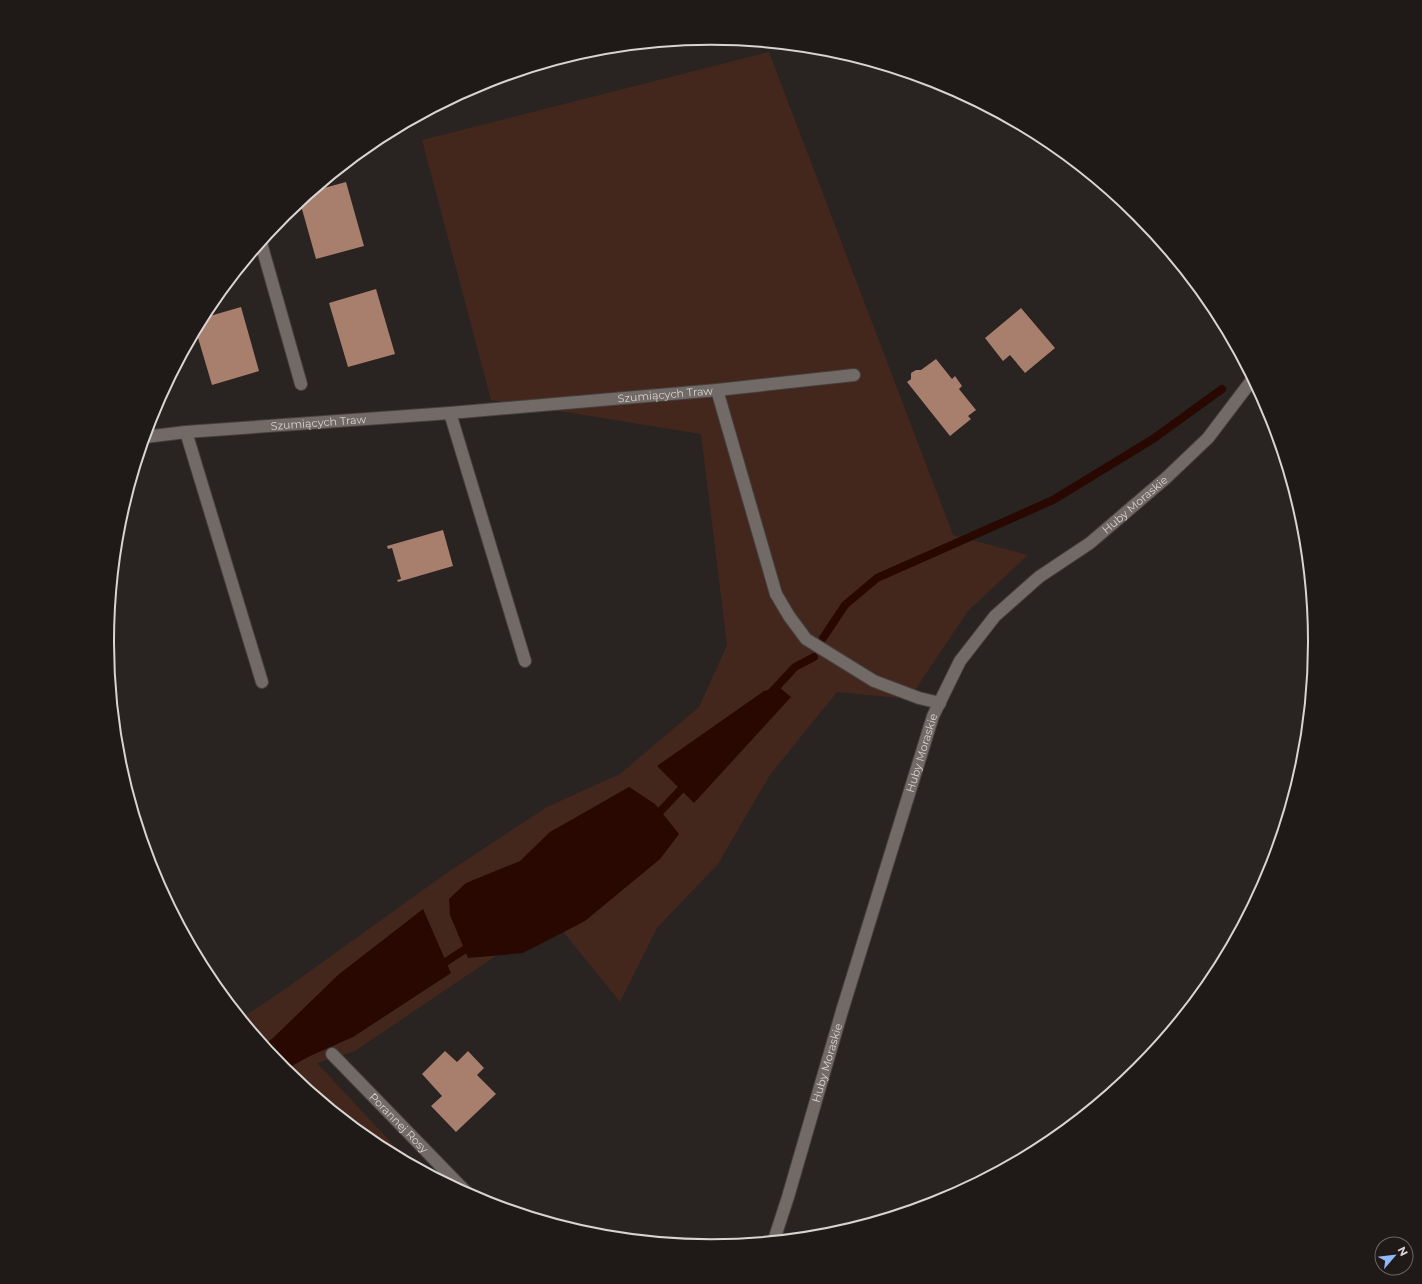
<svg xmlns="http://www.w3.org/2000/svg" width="1422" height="1284" viewBox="0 0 1422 1284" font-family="Montserrat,sans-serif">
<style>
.green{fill:#44271c}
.water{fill:#280800}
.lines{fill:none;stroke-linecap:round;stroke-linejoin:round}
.stream{stroke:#280800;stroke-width:8}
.building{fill:#a87e6d}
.service-casing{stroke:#45403e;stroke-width:14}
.minor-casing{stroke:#45403e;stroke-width:14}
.service{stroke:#716a67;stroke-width:12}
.minor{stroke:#716a67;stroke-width:12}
.labels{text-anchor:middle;stroke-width:4;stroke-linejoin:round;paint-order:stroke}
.street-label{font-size:11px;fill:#d8d4d2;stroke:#1f1a18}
.rim{fill:none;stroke:#d8d4d2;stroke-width:2}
</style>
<rect width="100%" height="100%" fill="#292321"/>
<path class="green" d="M 769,52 L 953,535 L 1028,555 L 968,611 L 909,699 L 837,692 L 770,775 L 718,864 L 657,928 L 620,1002 L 552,918 L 355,1051 L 317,1063 L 401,1153 L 398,1156 L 375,1144 L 284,1069 L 242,1018 L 288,987 L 448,872 L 547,807 L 620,774 L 699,707 L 727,645 L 701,434 L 491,400 L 422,140 Z"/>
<path class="water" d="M 779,687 L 791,697 L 694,803 L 657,766 L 764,691 Z
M 629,787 L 655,804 L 679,834 L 660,859 L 585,921 L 523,953 L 468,958 L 450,915 L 449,899 L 466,883 L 520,861 L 550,832 Z
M 423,909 L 451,973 L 353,1037 L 308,1057 L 285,1070 L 284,1069 L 264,1045 L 273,1038 L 338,975 Z"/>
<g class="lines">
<path class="stream" d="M 823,638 L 845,605 L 877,578 L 1053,500 L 1153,439 L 1222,389
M 768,696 L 795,667 L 814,657
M 653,819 L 688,782
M 438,967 L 473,944"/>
</g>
<path class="building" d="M 346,182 L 364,246 L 316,259 L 300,202 L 313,191 Z
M 1187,274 L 1198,288 L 1184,279 Z
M 376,289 L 395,354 L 348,367 L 329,303 Z
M 1207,299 L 1213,307 L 1215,309 L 1205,302 Z
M 241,307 L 259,371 L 212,385 L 196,331 L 203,318 Z
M 1021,308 L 1055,348 L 1025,373 L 1010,355 L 1003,361 L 985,338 Z
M 936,359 L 952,379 L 955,376 L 962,386 L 959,389 L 976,410 L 968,416 L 971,419 L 950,436 L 907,382 L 911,379 L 911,373 L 916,370 L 921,370 Z
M 443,530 L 453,566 L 398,582 L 397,580 L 401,579 L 392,548 L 388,549 L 387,546 Z
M 445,1051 L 457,1062 L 468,1051 L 484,1068 L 477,1075 L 496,1094 L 456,1132 L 431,1106 L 442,1096 L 422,1074 Z"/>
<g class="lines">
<defs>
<path id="service" d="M 776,594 L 789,616 L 806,639 L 874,681 L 919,698 L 940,703"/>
<g id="minor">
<path d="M 261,243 L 301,384"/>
<path d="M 717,390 L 854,375"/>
<path d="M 450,413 L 525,661"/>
<path d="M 186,432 L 262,682"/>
<path id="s1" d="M 145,437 L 186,432 L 450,413 L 717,390 L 776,594"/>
<path id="s2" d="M 332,1054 L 466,1192"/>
<path id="s3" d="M 774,1240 L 788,1197 L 842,1011 L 933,716 L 960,661 L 995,616 L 1039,577 L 1090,543 L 1166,478 L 1208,438 L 1252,380"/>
</g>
</defs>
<use href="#service" class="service-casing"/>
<use href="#minor" class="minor-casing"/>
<use href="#service" class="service"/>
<use href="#minor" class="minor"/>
</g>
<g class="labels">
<g class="street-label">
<text dy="4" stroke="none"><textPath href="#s1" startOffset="522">Szumiących Traw</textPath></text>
<text dy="4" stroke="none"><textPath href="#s1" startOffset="174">Szumiących Traw</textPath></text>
<text dy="4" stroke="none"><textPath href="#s3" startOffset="845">Huby Moraskie</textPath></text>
<text dy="4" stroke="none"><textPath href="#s3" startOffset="509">Huby Moraskie</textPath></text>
<text dy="4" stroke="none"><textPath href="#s3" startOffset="185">Huby Moraskie</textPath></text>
<text dy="4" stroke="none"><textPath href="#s2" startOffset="96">Porannej Rosy</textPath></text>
</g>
</g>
<path d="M0 0H1422V1284H0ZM114 642a597 597 0 1 1 1194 0a597 597 0 1 1-1194 0Z" fill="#1f1a18" fill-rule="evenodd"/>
<path class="rim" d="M114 642a597 597 0 1 1 1194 0a597 597 0 1 1-1194 0Z"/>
<g transform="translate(1394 1256) rotate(62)"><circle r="19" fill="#1f1a18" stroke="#696462"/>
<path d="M0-3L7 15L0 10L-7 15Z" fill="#91b8fd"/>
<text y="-6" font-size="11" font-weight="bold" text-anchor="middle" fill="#d8d4d2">N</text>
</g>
</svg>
